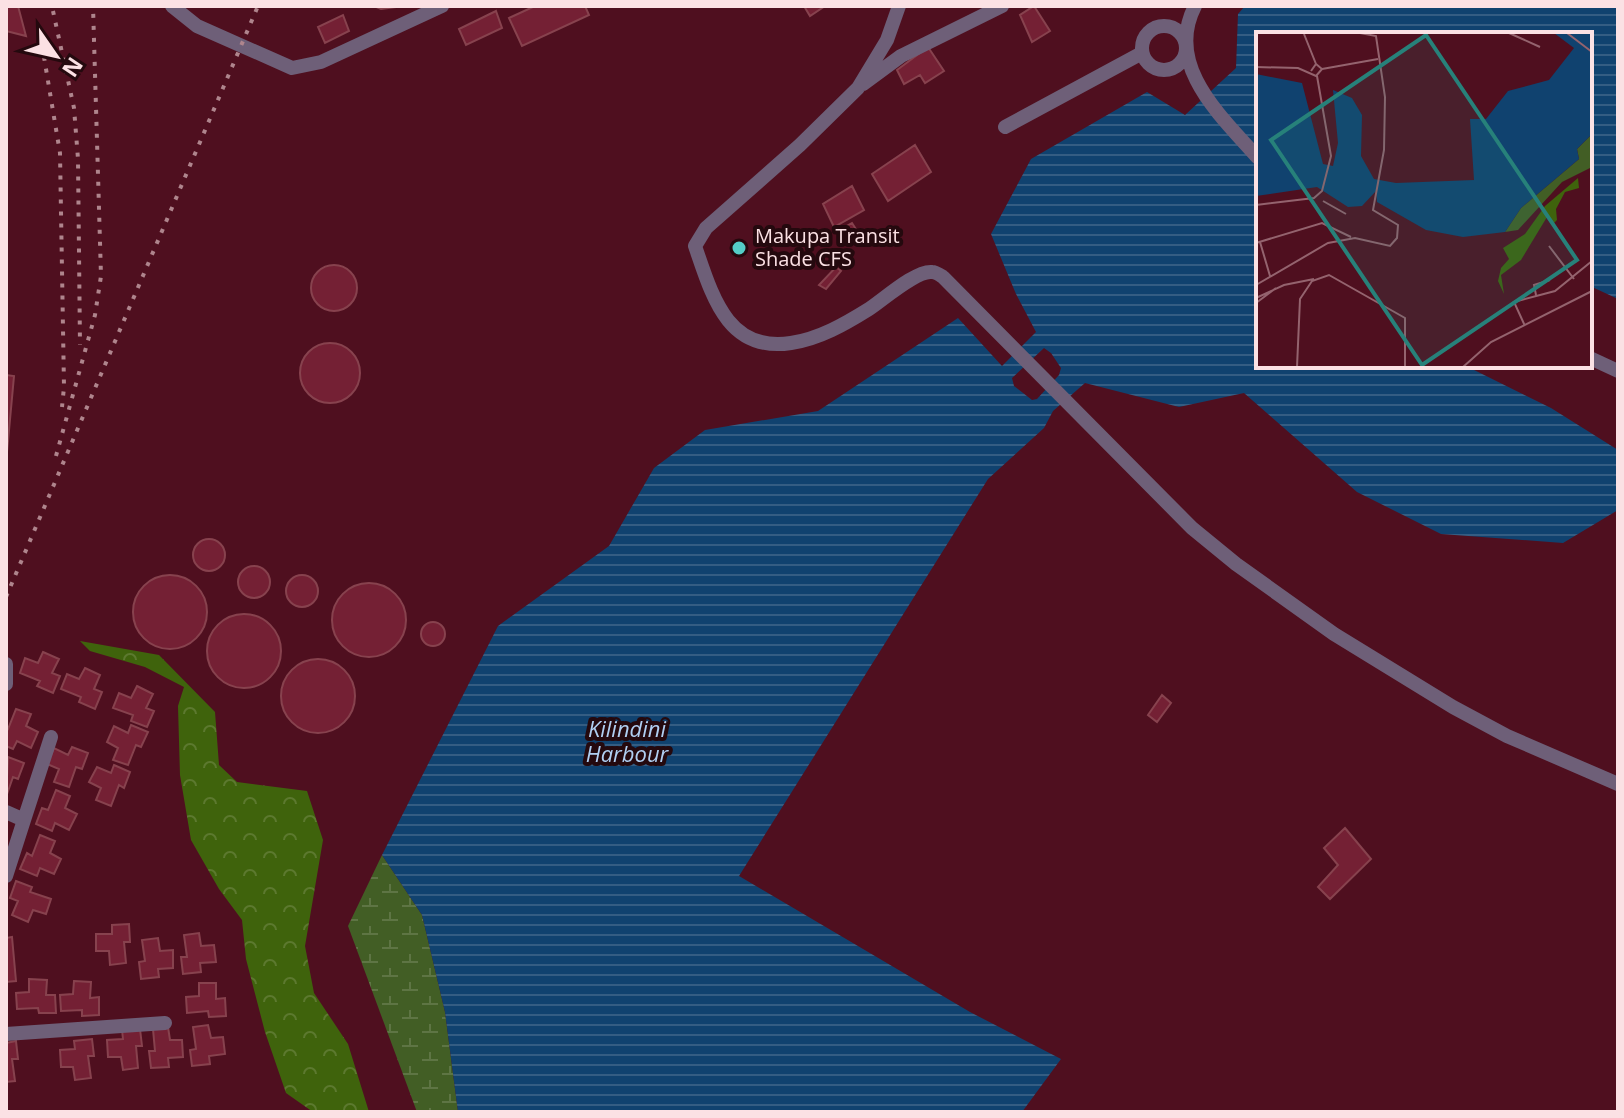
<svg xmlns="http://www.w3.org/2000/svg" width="1624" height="1118" viewBox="0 0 1624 1118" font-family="'Open Sans',sans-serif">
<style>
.forest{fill:url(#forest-crowns)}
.wetland{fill:url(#wetland-marsh)}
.water{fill:url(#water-rules);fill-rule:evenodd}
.building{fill:#742034;stroke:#87424e;stroke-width:2}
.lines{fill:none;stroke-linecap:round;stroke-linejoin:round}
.minor{stroke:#6e5f78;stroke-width:14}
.rail{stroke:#af858d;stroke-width:4;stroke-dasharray:4 8;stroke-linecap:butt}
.poi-dot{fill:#54cdc7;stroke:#24090e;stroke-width:3}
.labels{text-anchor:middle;stroke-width:8;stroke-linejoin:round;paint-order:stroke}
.poi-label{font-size:20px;fill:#fbe1e4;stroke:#24090e;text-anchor:start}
.water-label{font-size:22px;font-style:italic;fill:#b0cff2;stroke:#24090e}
.inset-road{fill:none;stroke:#94636e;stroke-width:2}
.view{fill:#27817a;fill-opacity:0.15;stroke:#27817a;stroke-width:4}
.inset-edge{fill:none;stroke:#fbe1e4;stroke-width:4}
</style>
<defs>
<pattern id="forest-crowns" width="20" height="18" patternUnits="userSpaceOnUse" patternTransform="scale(2)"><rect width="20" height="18" fill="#3f630c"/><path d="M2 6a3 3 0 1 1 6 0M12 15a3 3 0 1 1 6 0" fill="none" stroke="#5c792f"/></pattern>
<pattern id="wetland-marsh" width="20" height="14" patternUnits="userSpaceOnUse" patternTransform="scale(2)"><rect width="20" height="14" fill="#425e25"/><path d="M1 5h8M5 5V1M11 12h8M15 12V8" fill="none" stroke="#5e7544"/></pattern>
<pattern id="water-rules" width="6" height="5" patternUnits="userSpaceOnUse" patternTransform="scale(2)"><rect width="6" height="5" fill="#10426f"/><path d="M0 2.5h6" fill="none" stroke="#345d83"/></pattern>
</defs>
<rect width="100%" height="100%" fill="#4f0f1f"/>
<path class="forest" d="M 80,641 L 159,655 L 215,712 L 219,765 L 237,782 L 307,791 L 323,840 L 305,946 L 314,993 L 348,1044 L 369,1112 L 313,1112 L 286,1093 L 265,1032 L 246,959 L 242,920 L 219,889 L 191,840 L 180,775 L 178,706 L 184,687 L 145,667 L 90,651 Z"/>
<path class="wetland" d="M 382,855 L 422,915 L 445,1012 L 458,1112 L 417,1112 L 348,926 Z"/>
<path class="water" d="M 1245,6 L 1618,6 L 1618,299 L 1590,286 L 1590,34 L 1258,34 L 1258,366 L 1466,366 L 1551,408 L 1618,450 L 1618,510 L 1563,543 L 1441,534 L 1357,492 L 1244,393 L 1179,407 L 1085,383 L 1053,411 L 1044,428 L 988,479 L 739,876 L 970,1012 L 1061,1059 L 1022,1112 L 458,1112 L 445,1012 L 422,915 L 382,855 L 498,626 L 609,546 L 654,468 L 705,430 L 818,411 L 958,318 L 1002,366 L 1036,332 L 1016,294 L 991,234 L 1031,159 L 1147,92 L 1185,115 L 1236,68 L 1238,14 ZM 1044,348 L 1051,353 L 1061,368 L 1059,375 L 1037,399 L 1032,400 L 1014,386 L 1012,378 Z"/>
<path class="building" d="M 6,6 L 18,6 L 26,36 L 6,31 Z
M 374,6 L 404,6 L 381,9 Z
M 535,6 L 585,6 L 589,15 L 522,46 L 509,18 Z
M 804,6 L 825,6 L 810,16 Z
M 1034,6 L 1050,31 L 1032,42 L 1020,15 Z
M 496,11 L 502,28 L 466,45 L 459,29 Z
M 343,15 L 349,31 L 325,43 L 318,27 Z
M 928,47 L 944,71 L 925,83 L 920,75 L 904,84 L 897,70 Z
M 915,145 L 931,172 L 888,201 L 872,174 Z
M 852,186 L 864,210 L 834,227 L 823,204 Z
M 852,223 L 861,237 L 852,241 L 843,228 Z
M311 288a23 23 0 1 1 46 0a23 23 0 1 1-46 0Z
M 836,267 L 841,271 L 826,289 L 819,285 Z
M300 373a30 30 0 1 1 60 0a30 30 0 1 1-60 0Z
M 6,375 L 14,376 L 6,463 Z
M193 555a16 16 0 1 1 32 0a16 16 0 1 1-32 0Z
M238 582a16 16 0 1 1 32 0a16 16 0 1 1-32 0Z
M286 591a16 16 0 1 1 32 0a16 16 0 1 1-32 0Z
M133 612a37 37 0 1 1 74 0a37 37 0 1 1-74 0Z
M332 620a37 37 0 1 1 74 0a37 37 0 1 1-74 0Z
M207 651a37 37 0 1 1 74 0a37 37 0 1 1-74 0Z
M421 634a12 12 0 1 1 24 0a12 12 0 1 1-24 0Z
M 43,652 L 59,659 L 52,673 L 60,676 L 53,693 L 37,686 L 40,681 L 20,673 L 25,658 L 38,663 Z
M281 696a37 37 0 1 1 74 0a37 37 0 1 1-74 0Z
M 85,668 L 100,675 L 94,689 L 102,692 L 95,709 L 79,702 L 81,697 L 61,689 L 67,674 L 79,679 Z
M 137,686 L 153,694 L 146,708 L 154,711 L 147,727 L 131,721 L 133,715 L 113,708 L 119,693 L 131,698 Z
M 1162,695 L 1171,703 L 1157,722 L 1148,715 Z
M 16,709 L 31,714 L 26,726 L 38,732 L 31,748 L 17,741 L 13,749 L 6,746 L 6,728 L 8,729 Z
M 131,725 L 148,732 L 141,747 L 136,745 L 128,765 L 113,760 L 118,748 L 107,742 L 114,726 L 128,733 Z
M 72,747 L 88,753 L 82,769 L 76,767 L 69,787 L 54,782 L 59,769 L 47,764 L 54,748 L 68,755 Z
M 8,757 L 24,763 L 18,779 L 13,777 L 6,797 Z
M 114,765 L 130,772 L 124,788 L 119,785 L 111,806 L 96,800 L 101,788 L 89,782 L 97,767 L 111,773 Z
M 56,790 L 70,796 L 65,808 L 77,814 L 69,830 L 55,823 L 52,831 L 36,824 L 42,808 L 48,810 Z
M 1345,828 L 1371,859 L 1330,899 L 1318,887 L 1338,865 L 1324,848 Z
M 40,835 L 55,841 L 50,853 L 61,859 L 54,874 L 40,868 L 37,876 L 20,869 L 27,853 L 32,856 Z
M 16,881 L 32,887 L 30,892 L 51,899 L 46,914 L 33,910 L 28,922 L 12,915 L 18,901 L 10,898 Z
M 129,924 L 130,942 L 124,942 L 126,963 L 110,965 L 109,951 L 96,951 L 96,934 L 112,934 L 112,925 Z
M 199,933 L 201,946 L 214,945 L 216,962 L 200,963 L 201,972 L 183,974 L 181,957 L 187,957 L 184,935 Z
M 12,937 L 16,981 L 6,982 L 6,938 Z
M 158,938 L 160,951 L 173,950 L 173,968 L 158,969 L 159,977 L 141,979 L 139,962 L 145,961 L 142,940 Z
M 29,979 L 47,980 L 46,995 L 55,995 L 56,1013 L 39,1013 L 38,1008 L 17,1009 L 16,993 L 29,992 Z
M 74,981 L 91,982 L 90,998 L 99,997 L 99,1015 L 82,1016 L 82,1010 L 61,1011 L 60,995 L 73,994 Z
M 199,983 L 216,983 L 216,999 L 225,998 L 226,1016 L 209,1017 L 208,1011 L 187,1013 L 186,997 L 199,996 Z
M 208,1025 L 211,1038 L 223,1037 L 225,1054 L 209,1056 L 210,1064 L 192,1066 L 190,1050 L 196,1049 L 193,1027 Z
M 168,1027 L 170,1040 L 182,1040 L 183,1057 L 168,1058 L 169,1067 L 151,1068 L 149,1051 L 155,1051 L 153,1029 Z
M 140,1029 L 142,1046 L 136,1046 L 138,1068 L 123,1070 L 121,1057 L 108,1057 L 107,1040 L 123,1039 L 122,1030 Z
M 92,1039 L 94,1056 L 88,1056 L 91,1078 L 75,1080 L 73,1067 L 61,1067 L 60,1050 L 75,1049 L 74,1041 Z
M 16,1041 L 18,1059 L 12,1059 L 15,1081 L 6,1082 L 6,1043 Z"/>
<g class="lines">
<path class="minor" d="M 172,6 L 197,26 L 292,68 L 321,62 L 442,6
M 899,6 L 887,40 L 858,88 L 800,145 L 706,228 L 695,246 C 712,295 727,353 791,343 C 819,339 845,324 869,309 C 883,300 916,270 932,272 C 936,272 940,275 943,277 L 1192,528 L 1236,564 L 1334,634 L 1453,707 L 1507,736 L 1618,784
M 1195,6 C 1164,66 1222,117 1258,158
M1142 48a22 22 0 1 1 44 0a22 22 0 1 1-44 0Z
M 863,84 L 901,56 L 1002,6
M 1005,127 L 1142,53
M 1590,358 L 1618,371
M 6,664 L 6,684
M 6,812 L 24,820 L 6,876
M 24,820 L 51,737
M 6,1034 L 165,1023"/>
<path class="rail" d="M 53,11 L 74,108 L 78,159 L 80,345
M 42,45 L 60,153 L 64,387 L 62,407
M 56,456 L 95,315 L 101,276 L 93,6
M 6,597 L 258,6"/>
</g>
<circle class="poi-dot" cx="739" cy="248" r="8"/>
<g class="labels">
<g class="poi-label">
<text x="755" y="243">Makupa Transit<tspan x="755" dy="23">Shade CFS</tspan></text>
</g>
<g class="water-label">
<text x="627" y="737">Kilindini<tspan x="627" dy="25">Harbour</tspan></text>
</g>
</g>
<g transform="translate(1256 32)">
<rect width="336" height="336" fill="#4f0f1f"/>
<path d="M 322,146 L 323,156 L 309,160 L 300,177 L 301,188 L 296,193 L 291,185 L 265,228 L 245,243 L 248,262 L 242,249 L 245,236 L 253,227 L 247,216 L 269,202 L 289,174 Z" fill="#3f630c"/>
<path d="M 336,102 L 336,135 L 306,150 L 262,198 L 249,200 L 265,176 L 323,127 L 321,117 Z" fill="#425e25"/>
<path d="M 298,1 L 336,1 L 336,102 L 321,117 L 323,127 L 265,176 L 249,200 L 207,205 L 170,198 L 121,170 L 120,159 L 106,174 L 92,175 L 61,155 L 0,164 L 0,42 L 46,51 L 67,132 L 77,134 L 82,111 L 77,58 L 96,66 L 106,83 L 105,124 L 118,147 L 140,151 L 218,148 L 214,87 L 230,87 L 252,59 L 293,48 L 318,16 Z" fill="#10426f"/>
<path class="inset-road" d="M 253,1 L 284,15M 311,1 L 336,20M 48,2 L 60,32M 0,35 L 42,36 L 60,44 L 66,37 L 60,32 L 55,39M 66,37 L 122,27M 67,169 L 90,182M 0,173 L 58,166 L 66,159 L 75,124 L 61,44M 4,210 L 14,244M 0,211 L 66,191 L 95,205M 293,214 L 318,247M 0,253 L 72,211 L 99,206 L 134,214 L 141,206 L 142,193 L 117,178 L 128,118 L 129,65 L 120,4 L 104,1M 280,263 L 278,253 L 294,248M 0,266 L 28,253 L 58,247M 0,271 L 20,256M 269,294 L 258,270 L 299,259 L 336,229M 41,335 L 44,267 L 56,249 L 73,243 L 149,286 L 149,335M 207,335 L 235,310 L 336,259"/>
<path class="view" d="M 170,3 L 321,228 L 166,333 L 15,108 Z"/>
<rect width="336" height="336" class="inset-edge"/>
</g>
<rect width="1624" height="1118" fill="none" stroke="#fbe1e4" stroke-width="16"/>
<g transform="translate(56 56) rotate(124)" stroke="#24090e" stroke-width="6" paint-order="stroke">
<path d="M0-6L14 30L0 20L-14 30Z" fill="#fbe1e4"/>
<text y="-12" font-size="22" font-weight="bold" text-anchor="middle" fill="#fbe1e4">N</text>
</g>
</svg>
